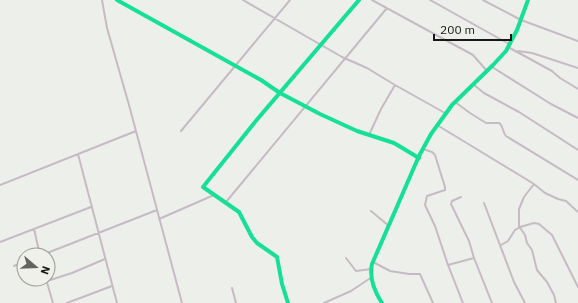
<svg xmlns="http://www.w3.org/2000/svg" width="578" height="303" viewBox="0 0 578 303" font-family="'IBM Plex Sans',sans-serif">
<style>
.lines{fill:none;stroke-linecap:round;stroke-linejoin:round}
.street{stroke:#c6bbc5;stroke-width:2}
.fast{stroke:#16e098;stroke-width:4}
</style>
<rect width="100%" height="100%" fill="#edefea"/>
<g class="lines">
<path class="street" d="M 102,0 L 107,28 L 129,105 L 182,303
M 243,0 L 342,57 L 367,68 L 395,85 L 445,113
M 372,0 L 473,55 L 487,71
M 430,0 L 509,44
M 483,0 L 521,20 L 578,41
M 508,47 L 552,71 L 560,78 L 578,89
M 518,51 L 532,53 L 578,68
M 492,67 L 551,104 L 578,118
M 474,85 L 484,93 L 519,112 L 578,150
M 455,102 L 470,113 L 486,123 L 499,123 C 503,125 502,131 506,136 L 578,180
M 437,125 L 534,184 L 545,193 L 558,199 L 566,201 L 578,212
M 181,131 L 290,0
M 369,135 L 381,109 L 395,85
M 423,149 L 432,152 L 435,155 L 445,187 L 445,190 L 427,196 L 425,205 L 435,226 L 448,265
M 78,154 L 117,303
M 534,184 L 524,197 L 519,209 L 519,226 L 525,235 L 527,243 L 532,250 L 537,270 L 547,282 L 554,295 L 556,303
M 0,185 L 136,131
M 461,197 L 452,201 L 451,204 L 469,241 L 474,258 L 492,303
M 226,202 L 387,8
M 484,203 L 514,282 L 525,303
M 371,211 L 389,226
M 159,219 L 214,195
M 34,229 L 40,255
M 0,242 L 91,207
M 501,245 L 508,241 L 515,230 L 520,227 L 534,223 L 539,224 L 552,235 L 578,287
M 42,255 L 157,210
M 346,258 L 356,271 L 371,269
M 373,262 L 390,271 L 409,274 L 420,274 L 433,303
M 14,266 L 24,262
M 46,279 L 53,303
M 47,281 L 72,273 L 105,259
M 232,288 L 236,303
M 67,303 L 112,286
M 324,303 L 351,291 L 372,277
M 463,303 L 448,265 L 474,258"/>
<path class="fast" d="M 117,0 L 261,80 L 280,93 L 320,114 L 357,131 L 394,143 L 419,158
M 288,303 L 282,284 L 277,257 L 257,243 L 252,237 L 239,212 L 203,187 L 255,122 L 359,0
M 382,303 C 374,291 369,278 372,264 L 419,156 L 431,134 L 452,105 L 493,65 L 506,51 L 517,30 L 528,0"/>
</g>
<g transform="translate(36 267) rotate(109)"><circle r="19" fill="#eef0e9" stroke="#989a95"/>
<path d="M0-3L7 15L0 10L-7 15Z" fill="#626360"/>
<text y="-6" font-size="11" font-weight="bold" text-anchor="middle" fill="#171816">N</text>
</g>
<path d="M434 34v6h77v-6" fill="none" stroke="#171816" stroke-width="2"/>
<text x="440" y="34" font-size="12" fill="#171816" stroke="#eef0e9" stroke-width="3" paint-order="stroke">200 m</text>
</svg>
